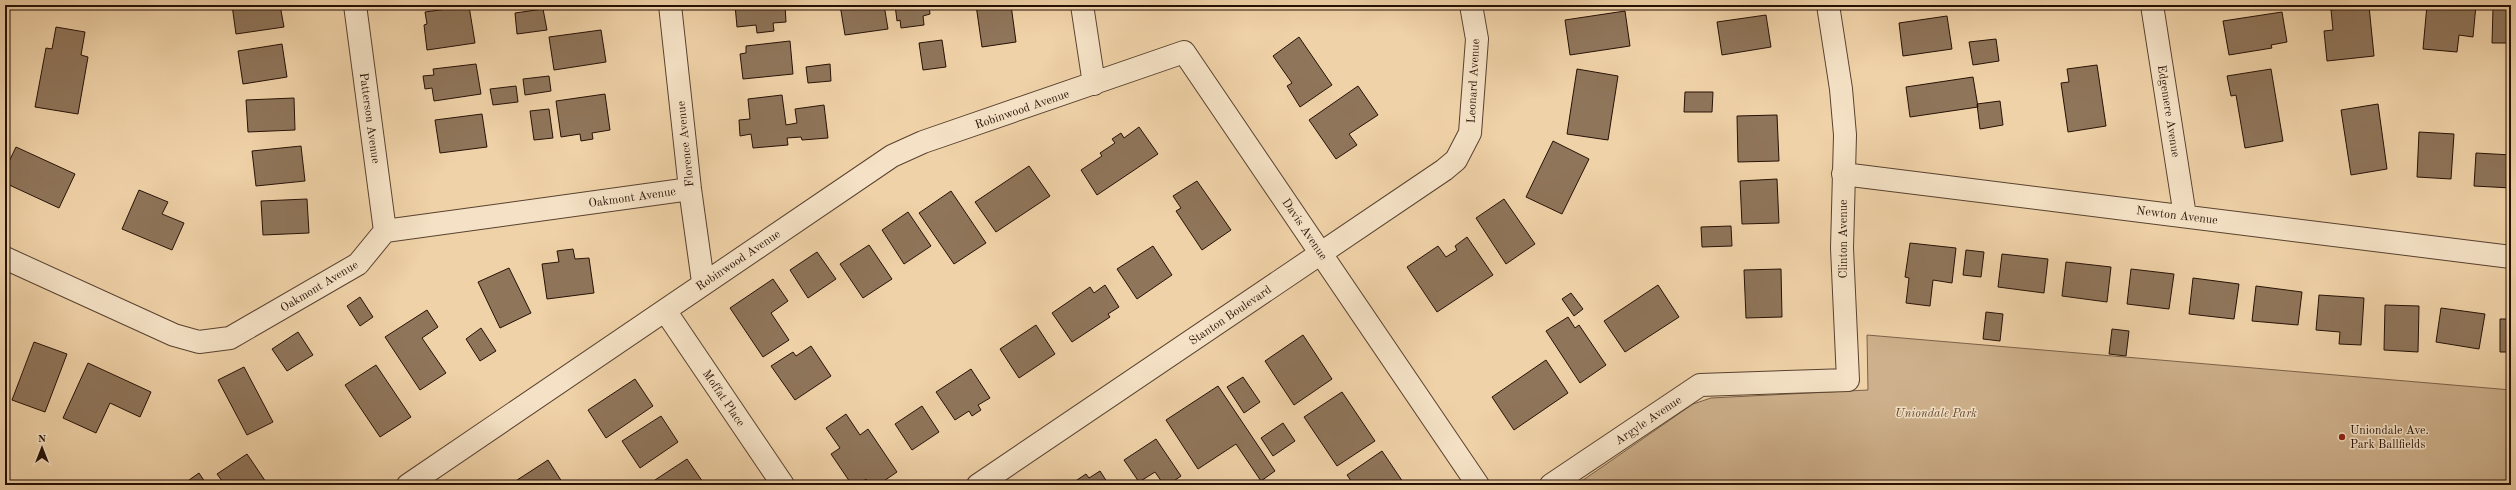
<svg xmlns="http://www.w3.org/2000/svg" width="2516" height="490" viewBox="0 0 2516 490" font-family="'Old Standard TT',serif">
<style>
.green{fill:#ceb18c;stroke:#7a6148}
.building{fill:#8f755a;stroke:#261105}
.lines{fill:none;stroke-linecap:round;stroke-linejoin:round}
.minor-casing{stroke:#58412e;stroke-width:24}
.minor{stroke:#f5e2c6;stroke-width:22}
.poi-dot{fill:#8f2418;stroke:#f5e2c6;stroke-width:1.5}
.labels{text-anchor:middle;stroke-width:3;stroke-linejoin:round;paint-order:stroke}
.street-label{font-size:12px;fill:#261105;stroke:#f5e2c6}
.park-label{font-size:12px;font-style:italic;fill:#614934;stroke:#f5e2c6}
.poi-label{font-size:12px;fill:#261105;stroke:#f5e2c6;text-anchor:start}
</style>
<rect width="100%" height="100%" fill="#f0d2a8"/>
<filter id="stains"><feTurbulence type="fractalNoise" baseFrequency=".005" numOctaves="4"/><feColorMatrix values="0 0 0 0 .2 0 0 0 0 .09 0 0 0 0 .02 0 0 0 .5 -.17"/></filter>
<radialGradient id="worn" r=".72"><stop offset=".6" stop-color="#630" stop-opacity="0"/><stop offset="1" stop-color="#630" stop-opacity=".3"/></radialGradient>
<path class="green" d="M 1867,335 L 2511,390 L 2511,485 L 1576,485 L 1693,404 L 1711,398 L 1868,390 Z"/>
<path class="building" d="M 232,5 L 280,5 L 284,27 L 236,34 Z
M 735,5 L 785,5 L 786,22 L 773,23 L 774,31 L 757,33 L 756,25 L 737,27 Z
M 840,5 L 884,5 L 888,29 L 845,35 Z
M 895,5 L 929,5 L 930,14 L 923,16 L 924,25 L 901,28 L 900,20 L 897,21 Z
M 976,5 L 1011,5 L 1016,42 L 982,47 Z
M 2427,5 L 2476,5 L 2473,37 L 2459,35 L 2457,52 L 2423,49 Z
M 469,6 L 475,43 L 427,50 L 424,25 L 427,24 L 425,12 Z
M 2369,6 L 2374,56 L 2327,61 L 2324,31 L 2333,30 L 2331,10 Z
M 2493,8 L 2511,8 L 2511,43 L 2492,43 Z
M 543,9 L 547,30 L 517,34 L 515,13 Z
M 1625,11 L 1630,46 L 1570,55 L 1565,20 Z
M 2282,12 L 2287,42 L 2271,45 L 2272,48 L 2229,55 L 2223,21 Z
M 1766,15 L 1771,47 L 1722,55 L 1717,22 Z
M 1947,16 L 1952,49 L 1903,56 L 1899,23 Z
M 56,27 L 85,32 L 81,55 L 88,57 L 78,114 L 35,107 L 46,48 L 52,49 Z
M 601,30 L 606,62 L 554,70 L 549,37 Z
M 1299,37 L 1332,85 L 1300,107 L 1287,86 L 1292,83 L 1273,56 Z
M 1996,39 L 1999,61 L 1973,65 L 1969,42 Z
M 942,40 L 946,67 L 923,70 L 919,43 Z
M 790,41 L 793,74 L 743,79 L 740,54 L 746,53 L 746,46 Z
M 282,44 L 287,77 L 243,84 L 238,51 Z
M 476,64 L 481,94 L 434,101 L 432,88 L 425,89 L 423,76 L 434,75 L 433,69 Z
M 830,64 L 831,81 L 808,83 L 806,67 Z
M 2097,65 L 2106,126 L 2068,132 L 2061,83 L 2069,82 L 2067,69 Z
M 1577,69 L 1618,76 L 1608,140 L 1567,134 Z
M 2271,69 L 2283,141 L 2245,148 L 2236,95 L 2231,96 L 2227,76 Z
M 549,76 L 551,91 L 525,95 L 523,79 Z
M 1973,77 L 1978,107 L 1910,117 L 1906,87 Z
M 516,86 L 518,102 L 493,105 L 490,89 Z
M 1358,86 L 1378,115 L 1349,134 L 1357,145 L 1336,159 L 1309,120 Z
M 1685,92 L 1713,92 L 1712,112 L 1684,112 Z
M 605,94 L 610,130 L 592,133 L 593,139 L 581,141 L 580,134 L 561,137 L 556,101 Z
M 782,95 L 786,125 L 797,123 L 795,109 L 824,105 L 828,138 L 802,140 L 801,137 L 787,138 L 788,145 L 753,148 L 751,134 L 740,136 L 739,120 L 750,119 L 748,99 Z
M 294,98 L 295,130 L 248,132 L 246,100 Z
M 2000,101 L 2003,125 L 1980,129 L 1977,104 Z
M 2378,104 L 2387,169 L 2351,175 L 2341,110 Z
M 549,109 L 553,138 L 534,140 L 530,111 Z
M 482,114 L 487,147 L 440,153 L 435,120 Z
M 1777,115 L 1779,161 L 1738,162 L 1737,116 Z
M 1139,127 L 1158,154 L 1097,195 L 1081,170 L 1102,156 L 1100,153 L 1115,143 L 1112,139 L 1121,133 L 1124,138 Z
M 2419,132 L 2454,134 L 2451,179 L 2417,177 Z
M 1553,141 L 1589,159 L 1562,214 L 1526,197 Z
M 301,146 L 305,181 L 256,186 L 252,151 Z
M 16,147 L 75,174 L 59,208 L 5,183 L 5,170 Z
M 2476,153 L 2511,155 L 2511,188 L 2474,186 Z
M 1029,166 L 1050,196 L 996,232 L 975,202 Z
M 1777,179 L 1779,223 L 1742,224 L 1740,181 Z
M 1197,181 L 1231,230 L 1202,250 L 1176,211 L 1181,208 L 1173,196 Z
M 139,190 L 168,202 L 162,214 L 184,223 L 172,250 L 122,229 Z
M 951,191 L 986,243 L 954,264 L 919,213 Z
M 307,199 L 309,233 L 263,235 L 261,201 Z
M 1504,199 L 1535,244 L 1506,264 L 1476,218 Z
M 908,212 L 931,246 L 904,264 L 882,230 Z
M 1731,226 L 1732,246 L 1702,247 L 1701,227 Z
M 1467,237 L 1493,275 L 1437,312 L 1407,267 L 1438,246 L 1446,257 L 1457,250 L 1455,246 Z
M 1910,243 L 1956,248 L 1952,283 L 1933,280 L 1930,306 L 1906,303 L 1909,278 L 1905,277 Z
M 869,245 L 892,279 L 863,298 L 840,264 Z
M 1153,246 L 1172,275 L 1137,299 L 1117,269 Z
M 573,249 L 575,259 L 589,258 L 594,293 L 547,299 L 542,264 L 559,262 L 557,251 Z
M 1966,250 L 1984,252 L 1981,277 L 1963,275 Z
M 817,252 L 836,279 L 808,298 L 790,270 Z
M 2002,254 L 2048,259 L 2044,293 L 1998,287 Z
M 2066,262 L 2111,267 L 2107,302 L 2062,296 Z
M 509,268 L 531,313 L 500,328 L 478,282 Z
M 1781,269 L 1782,317 L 1746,318 L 1744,270 Z
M 2131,269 L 2174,274 L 2169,309 L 2127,304 Z
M 2193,278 L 2239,284 L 2234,319 L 2189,314 Z
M 773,279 L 788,301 L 771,313 L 789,340 L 763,357 L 730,308 Z
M 1105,285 L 1119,307 L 1108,314 L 1110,317 L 1072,342 L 1052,313 L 1090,287 L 1094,293 Z
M 1658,285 L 1679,317 L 1625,352 L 1604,321 Z
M 2256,286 L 2302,292 L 2298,325 L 2252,321 Z
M 1571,293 L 1583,309 L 1574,316 L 1562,299 Z
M 2319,295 L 2364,298 L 2361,345 L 2339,344 L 2340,332 L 2316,330 Z
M 360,297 L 373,317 L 360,326 L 347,306 Z
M 2385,305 L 2419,306 L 2418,352 L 2384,350 Z
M 2441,308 L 2485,314 L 2479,349 L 2436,342 Z
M 427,310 L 438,327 L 422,338 L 446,373 L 420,390 L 385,337 Z
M 1986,312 L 2003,314 L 2000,341 L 1983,339 Z
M 1568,317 L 1575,328 L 1579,325 L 1606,365 L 1580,383 L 1546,331 Z
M 2500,319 L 2511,319 L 2511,352 L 2500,352 Z
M 1036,325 L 1055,354 L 1019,378 L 1000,349 Z
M 481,328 L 496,351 L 480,361 L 466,339 Z
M 2112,329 L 2129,331 L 2126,356 L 2109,354 Z
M 298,332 L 313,355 L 287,371 L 272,349 Z
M 1303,335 L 1332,379 L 1294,405 L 1265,361 Z
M 34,342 L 67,354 L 45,412 L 12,400 Z
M 811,346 L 831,376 L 795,400 L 771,366 L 793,352 L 796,356 Z
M 1546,360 L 1568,393 L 1514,430 L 1492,397 Z
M 88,363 L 151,392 L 140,417 L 110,403 L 96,433 L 63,418 Z
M 376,365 L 411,417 L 380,437 L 345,385 Z
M 244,367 L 273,422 L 247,435 L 218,380 Z
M 971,369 L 990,398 L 978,405 L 981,410 L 972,416 L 969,411 L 955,420 L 936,392 Z
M 1243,377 L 1260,402 L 1244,413 L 1227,387 Z
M 635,379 L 653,406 L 606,438 L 588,410 Z
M 1218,386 L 1275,471 L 1261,481 L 1236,444 L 1198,469 L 1166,420 Z
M 1342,392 L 1375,441 L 1337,466 L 1304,417 Z
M 922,406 L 939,432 L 912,450 L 895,424 Z
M 846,414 L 860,435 L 868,429 L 897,472 L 878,485 L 870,485 L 866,479 L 858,485 L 852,485 L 831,454 L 840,448 L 826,428 Z
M 661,416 L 678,442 L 640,468 L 622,441 Z
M 1283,423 L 1295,441 L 1273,456 L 1261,438 Z
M 1156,439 L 1181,476 L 1168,485 L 1164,485 L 1155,472 L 1139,482 L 1124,460 Z
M 1382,451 L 1405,485 L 1354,485 L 1347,475 Z
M 247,454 L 268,485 L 225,485 L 217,474 Z
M 687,459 L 705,485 L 658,485 L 655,480 Z
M 548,460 L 564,485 L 511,485 L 511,484 Z
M 1100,471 L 1109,485 L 1076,485 L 1074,482 L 1086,474 L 1089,478 Z
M 199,473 L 207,485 L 182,485 Z"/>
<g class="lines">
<defs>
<path id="minor" d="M 355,5 L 385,231
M 670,5 L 690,189 L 703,282
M 1082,5 L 1094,84
M 2152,5 L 2185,216
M 1843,174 L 2511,257
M 5,258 L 174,335 L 199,342 L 230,338 L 358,264 L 385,231 L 690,189
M 666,312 L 783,485
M 408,485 L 892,156 L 923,142 L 1184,52 L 1478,485
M 978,485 L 1444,170 L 1456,160 L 1470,133 L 1477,39 L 1471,5
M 1551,485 L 1700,385 L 1848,380 L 1842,248 L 1845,135 L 1841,89 L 1828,5"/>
</defs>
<use href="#minor" class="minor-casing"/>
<use href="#minor" class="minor"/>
</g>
<circle class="poi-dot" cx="2342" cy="437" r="4"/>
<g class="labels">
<g class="street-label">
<text transform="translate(1473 81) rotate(-87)" y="4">Leonard Avenue</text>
<text transform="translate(1022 109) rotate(-19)" y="4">Robinwood Avenue</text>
<text transform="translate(2169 111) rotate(81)" y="4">Edgemere Avenue</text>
<text transform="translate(370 118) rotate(82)" y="4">Patterson Avenue</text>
<text transform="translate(685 144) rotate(-96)" y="4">Florence Avenue</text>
<text transform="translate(632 197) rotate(-8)" y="4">Oakmont Avenue</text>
<text transform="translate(2177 215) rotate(7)" y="4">Newton Avenue</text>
<text transform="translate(1305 229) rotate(56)" y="4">Davis Avenue</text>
<text transform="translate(1843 239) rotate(-90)" y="4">Clinton Avenue</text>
<text transform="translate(738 260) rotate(-34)" y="4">Robinwood Avenue</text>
<text transform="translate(319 286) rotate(-31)" y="4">Oakmont Avenue</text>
<text transform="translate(1230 315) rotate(-34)" y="4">Stanton Boulevard</text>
<text transform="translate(724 398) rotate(56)" y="4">Moffat Place</text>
<text transform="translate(1648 420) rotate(-34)" y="4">Argyle Avenue</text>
</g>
<g class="park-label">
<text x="1936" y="417">Uniondale Park</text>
</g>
<g class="poi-label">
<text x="2350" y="434">Uniondale Ave.<tspan x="2350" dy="14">Park Ballfields</tspan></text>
</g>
</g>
<rect width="2516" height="490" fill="none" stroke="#f0d2a8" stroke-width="20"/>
<rect x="6" y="6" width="2504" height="478" fill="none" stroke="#261105" stroke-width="2"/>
<rect x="10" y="10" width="2496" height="470" fill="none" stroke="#261105"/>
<g transform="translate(42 448)" stroke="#f5e2c6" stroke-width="3" paint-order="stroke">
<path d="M0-3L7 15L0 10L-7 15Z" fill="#261105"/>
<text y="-6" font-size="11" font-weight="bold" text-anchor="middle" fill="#261105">N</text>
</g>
<rect width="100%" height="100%" filter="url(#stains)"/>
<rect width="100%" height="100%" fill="url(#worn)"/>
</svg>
